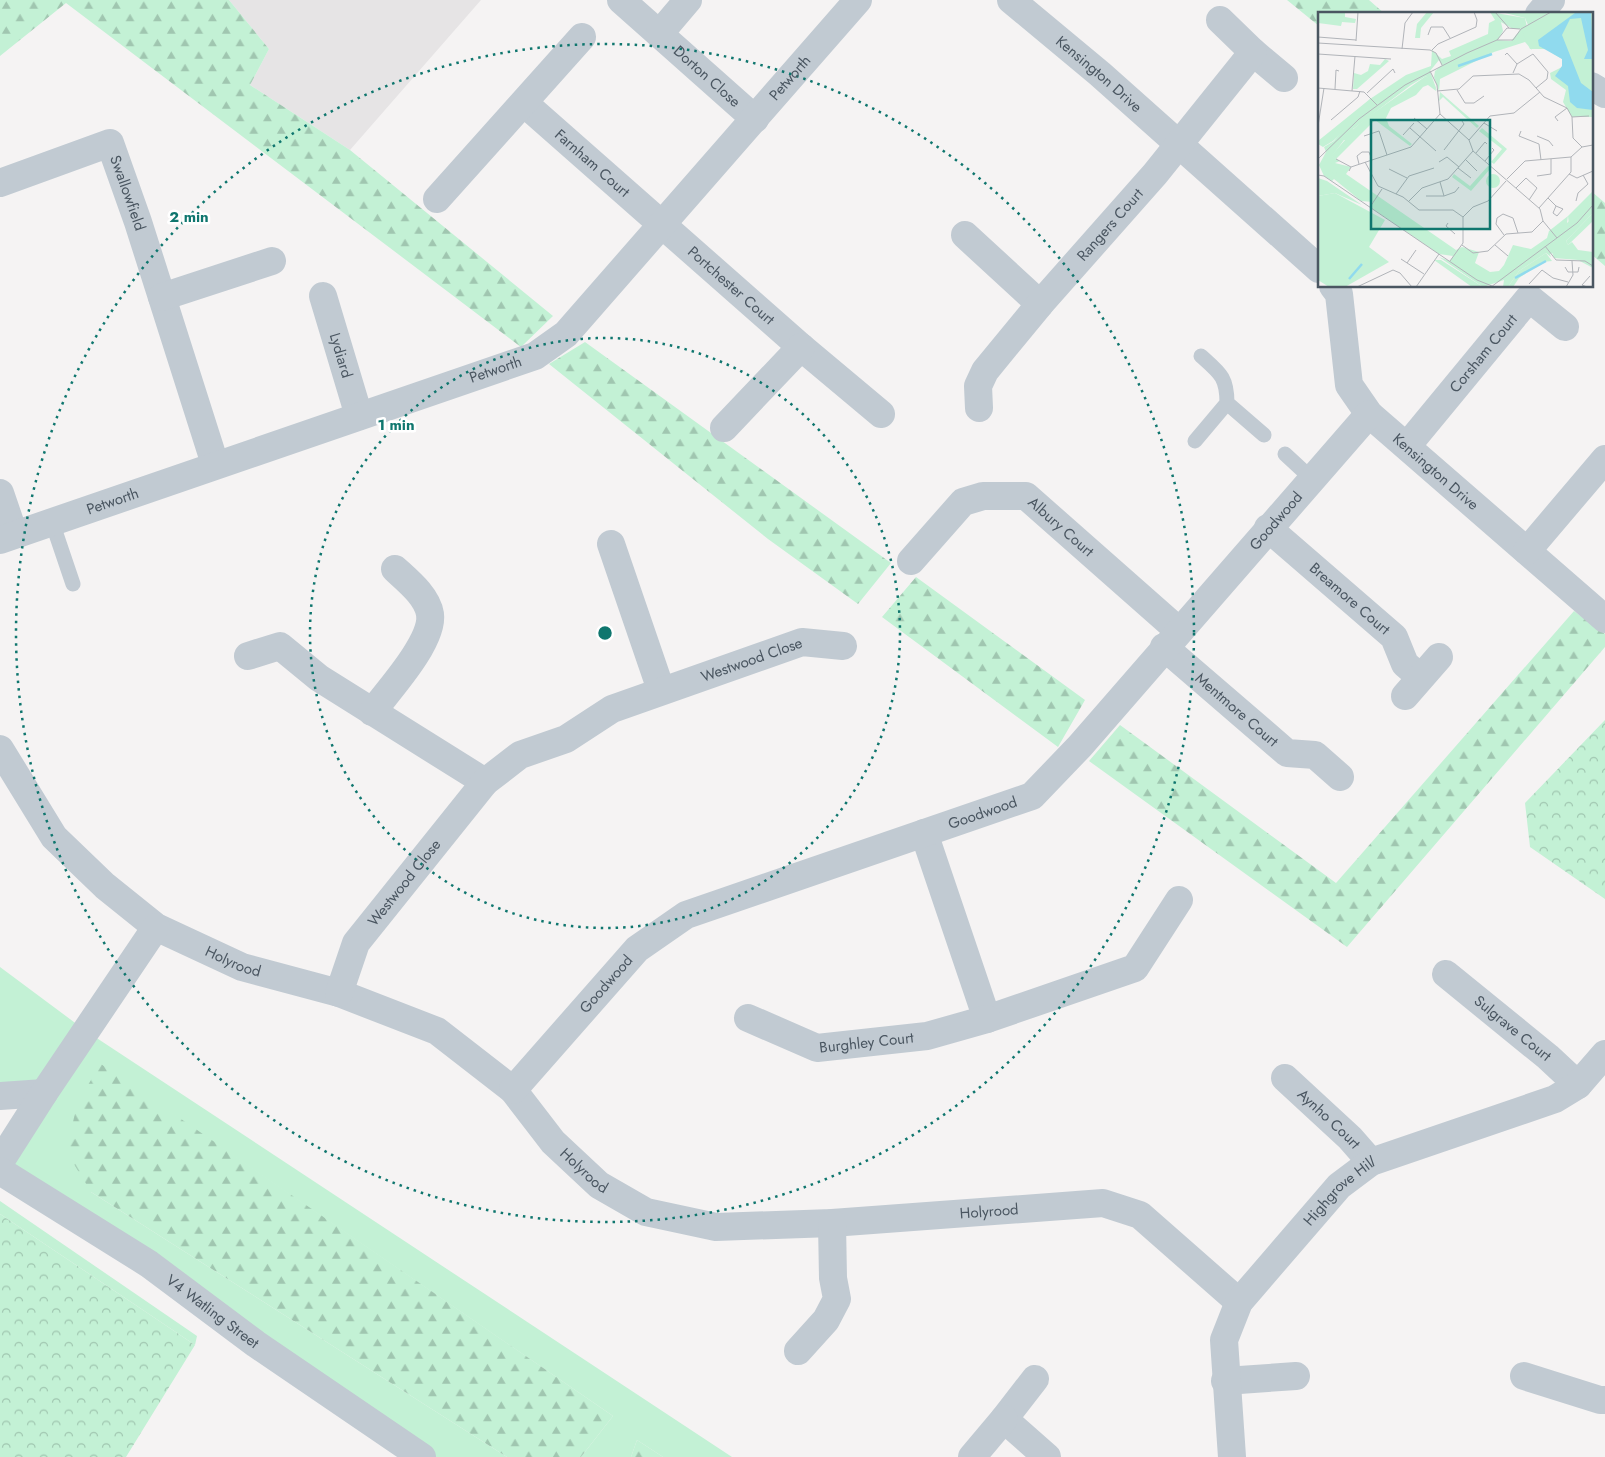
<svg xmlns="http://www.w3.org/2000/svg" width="1605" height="1457" viewBox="0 0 1605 1457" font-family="Jost,sans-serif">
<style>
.education{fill:#e6e4e5}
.grass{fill:#c3f1d5}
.forest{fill:url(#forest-firs)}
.park{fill:url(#park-crowns)}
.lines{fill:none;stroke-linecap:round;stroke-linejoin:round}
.service{stroke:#c1cad2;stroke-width:15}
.minor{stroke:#c1cad2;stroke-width:28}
.tertiary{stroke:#c1cad2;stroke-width:28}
.ring{fill:none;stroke:#0f766e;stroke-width:2.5;stroke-dasharray:2.5 5}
.labels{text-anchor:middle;stroke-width:5;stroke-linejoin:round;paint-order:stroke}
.street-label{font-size:15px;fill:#4a5661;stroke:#fff}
.inset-river{fill:none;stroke:#90daee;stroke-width:2.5}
.inset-road{fill:none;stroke:#b1b4b9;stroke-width:1}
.view{fill:#0f766e;fill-opacity:0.15;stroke:#0f766e;stroke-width:2.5}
.inset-edge{fill:none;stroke:#4a5661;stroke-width:2.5}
.centre{fill:#0f766e;stroke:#fff;stroke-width:2.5}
.ring-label{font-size:15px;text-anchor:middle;font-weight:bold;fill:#0f766e;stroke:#fff;stroke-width:5;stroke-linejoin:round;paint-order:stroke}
</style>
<defs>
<pattern id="forest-firs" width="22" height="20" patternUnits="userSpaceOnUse" patternTransform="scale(1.25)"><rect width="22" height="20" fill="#c3f1d5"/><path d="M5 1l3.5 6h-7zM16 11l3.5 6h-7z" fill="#a0c6b0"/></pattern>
<pattern id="park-crowns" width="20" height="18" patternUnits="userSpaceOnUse" patternTransform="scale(1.25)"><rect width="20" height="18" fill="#c3f1d5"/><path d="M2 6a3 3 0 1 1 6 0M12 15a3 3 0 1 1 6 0" fill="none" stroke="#a0c6b0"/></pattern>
</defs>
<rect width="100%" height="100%" fill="#f5f3f3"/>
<path class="education" d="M 229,0 L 481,0 L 350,150 L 250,85 L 269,49 Z"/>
<path class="grass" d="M 0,967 L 86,1031 L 732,1457 L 663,1457 L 637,1440 L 631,1457 L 581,1457 L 613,1416 L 101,1065 L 91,1192 L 507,1457 L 422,1457 L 0,1171 L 43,1093 L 0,1096 Z
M 0,1201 L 197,1336 L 195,1345 L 0,1214 Z"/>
<path class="forest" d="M 0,0 L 229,0 L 269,49 L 250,85 L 350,150 L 553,316 L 521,347 L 66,3 L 0,56 Z
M 1287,0 L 1369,0 L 1385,14 L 1319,14 L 1319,26 Z
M 1591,191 L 1605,203 L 1605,266 L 1591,254 Z
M 585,342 L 891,563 L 858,604 L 768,539 L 549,364 Z
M 916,577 L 1085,700 L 1058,747 L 882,617 Z
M 1574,611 L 1605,634 L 1605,647 L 1347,947 L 1089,761 L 1120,725 L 1336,883 Z
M 101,1064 L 613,1416 L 581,1457 L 507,1457 L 91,1192 L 66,1151 L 78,1101 Z
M 637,1440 L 663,1457 L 631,1457 Z"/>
<path class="park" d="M 1605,720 L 1605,899 L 1530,847 L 1525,803 Z
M 0,1214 L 195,1345 L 126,1457 L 0,1457 Z"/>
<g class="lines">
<path class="service" d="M 1201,356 C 1220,373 1227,377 1227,403
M 1195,441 L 1227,403 L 1264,435
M 1285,454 L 1312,479
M 52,522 L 73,584"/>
<g class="minor">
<path id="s1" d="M 621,0 L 755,119"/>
<path id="s2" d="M 1011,0 L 1100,74 L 1319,269"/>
<path d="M 1539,14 L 1551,0"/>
<path d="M 660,33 L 688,0"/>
<path d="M 1253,52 L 1284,78"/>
<path d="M 1591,86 L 1605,94"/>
<path id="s3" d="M 524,103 L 801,347 L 881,414"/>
<path id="s4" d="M 0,183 L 110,143 L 138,222 L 215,464"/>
<path d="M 437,199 L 582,37"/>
<path d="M 965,235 L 1040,304"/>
<path id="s5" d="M 1333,286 L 1339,294 L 1349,385 L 1369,414 L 1605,619"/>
<path id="s6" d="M 323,296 L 359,416"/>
<path d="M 162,297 L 272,261"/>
<path id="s7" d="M 979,408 L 978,386 L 985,371 L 1040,304 L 1155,174 L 1253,52 L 1220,20"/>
<path d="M 724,428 L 801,347"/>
<path id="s8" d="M 1407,446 L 1529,298 L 1565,327"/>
<path d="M 0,493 L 14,534"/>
<path id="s9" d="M 1268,528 L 1394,637 L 1405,664 L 1420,677"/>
<path id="s10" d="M 0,540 L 535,356 L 566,334 L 858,0"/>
<path d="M 611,544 L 661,690"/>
<path d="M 1527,551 L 1605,459"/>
<path id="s11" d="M 911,561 L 963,502 L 983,496 L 1026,496 L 1179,631"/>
<path id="s12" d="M 1164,647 L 1287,753 L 1315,755 L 1340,777"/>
<path d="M 248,656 L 280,646 L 319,678 L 485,782"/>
<path d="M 1405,696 L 1439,657"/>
<path d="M 372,712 C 388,691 434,641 430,614 C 427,596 408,581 395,569"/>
<path id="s13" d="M 0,749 L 54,837 L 105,886 L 156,927 L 242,967 L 339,993 L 437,1031 L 513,1090 L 553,1142 L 599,1185 L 646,1212 L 716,1227 L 832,1223 L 1103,1203 L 1140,1215 L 1239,1302"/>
<path d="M 924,833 L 987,1019 L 1135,968 L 1179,900"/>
<path id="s14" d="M 1446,974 L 1548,1057 L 1578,1085"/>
<path id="s15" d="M 339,993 L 356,943 L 485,782 L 520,755 L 566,739 L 612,709 L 802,642 L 843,646"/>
<path id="s16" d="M 748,1018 L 817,1048 L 927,1036 L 987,1019"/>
<path id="s17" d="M 1285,1078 L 1350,1138 L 1371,1162"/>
<path id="s18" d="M 513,1090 L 637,949 L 686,915 L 1032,796 L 1080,746 L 1369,414"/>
<path d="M 0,1096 L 44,1093"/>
<path d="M 0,1162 L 44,1093 L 156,927"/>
<path d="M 798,1351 L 826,1320 L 837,1299 L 833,1278 L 832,1223"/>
<path d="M 1524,1376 L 1600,1400 L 1605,1400"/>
<path d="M 1035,1379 L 1004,1419 L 1047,1457"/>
<path d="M 1225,1381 L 1296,1376"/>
<path d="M 972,1457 L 1004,1419"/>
<path id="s19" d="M 1232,1457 L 1224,1340 L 1239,1302 L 1339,1186 L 1371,1162 L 1555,1099 L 1578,1085 L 1605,1054"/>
</g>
<path class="tertiary" id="s20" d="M 0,1171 L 149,1264 L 256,1344 L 422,1457"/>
</g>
<g class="ring">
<circle cx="605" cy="633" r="295"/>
<circle cx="605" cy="633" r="589"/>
</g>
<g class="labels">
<g class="street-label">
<text dy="5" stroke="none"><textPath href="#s2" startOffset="115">Kensington Drive</textPath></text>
<text dy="5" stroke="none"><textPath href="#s1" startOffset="115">Dorton Close</textPath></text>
<text dy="5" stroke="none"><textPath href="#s10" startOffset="944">Petworth</textPath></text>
<text dy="5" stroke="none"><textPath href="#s3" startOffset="91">Farnham Court</textPath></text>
<text dy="5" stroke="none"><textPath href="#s4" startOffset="170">Swallowfield</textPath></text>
<text dy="5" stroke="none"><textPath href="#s7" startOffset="231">Rangers Court</textPath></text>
<text dy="5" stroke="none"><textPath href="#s3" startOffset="276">Portchester Court</textPath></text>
<text dy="5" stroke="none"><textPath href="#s8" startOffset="120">Corsham Court</textPath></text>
<text dy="5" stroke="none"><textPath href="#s6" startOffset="62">Lydiard</textPath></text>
<text dy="5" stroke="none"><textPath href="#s10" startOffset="524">Petworth</textPath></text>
<text dy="5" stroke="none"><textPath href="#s5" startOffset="225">Kensington Drive</textPath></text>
<text dy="5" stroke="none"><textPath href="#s10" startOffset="119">Petworth</textPath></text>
<text dy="5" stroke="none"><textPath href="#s18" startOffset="981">Goodwood</textPath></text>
<text dy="5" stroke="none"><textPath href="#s11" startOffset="189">Albury Court</textPath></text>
<text dy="5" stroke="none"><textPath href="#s9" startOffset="108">Breamore Court</textPath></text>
<text dy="5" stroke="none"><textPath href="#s15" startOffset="555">Westwood Close</textPath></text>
<text dy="5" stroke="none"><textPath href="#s12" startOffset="96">Mentmore Court</textPath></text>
<text dy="5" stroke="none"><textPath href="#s18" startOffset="561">Goodwood</textPath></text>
<text dy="5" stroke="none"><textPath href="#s15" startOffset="130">Westwood Close</textPath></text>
<text dy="5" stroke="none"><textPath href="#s13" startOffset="324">Holyrood</textPath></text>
<text dy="5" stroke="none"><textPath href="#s18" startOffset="141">Goodwood</textPath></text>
<text dy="5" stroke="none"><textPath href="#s14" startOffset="86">Sulgrave Court</textPath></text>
<text dy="5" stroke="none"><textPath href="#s16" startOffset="125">Burghley Court</textPath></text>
<text dy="5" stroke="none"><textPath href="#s17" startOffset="60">Aynho Court</textPath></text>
<text dy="5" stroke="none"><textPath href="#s13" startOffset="744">Holyrood</textPath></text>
<text dy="5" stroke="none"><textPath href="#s19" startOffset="308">Highgrove Hill</textPath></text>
<text dy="5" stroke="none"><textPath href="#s13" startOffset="1164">Holyrood</textPath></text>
<text dy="5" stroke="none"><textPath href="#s20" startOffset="255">V4 Watling Street</textPath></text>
</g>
</g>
<g transform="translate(1318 12)">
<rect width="275" height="275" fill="#f5f3f3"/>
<path d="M 172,0 L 207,6 L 214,38 L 207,30 L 117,59 L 124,53 L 121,48 L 112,59 L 119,79 L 108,64 L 93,73 L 35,117 L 33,128 L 26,128 L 14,144 L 22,149 L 17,151 L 33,155 L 28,162 L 138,238 L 144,235 L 161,240 L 157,251 L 172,260 L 181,259 L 186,253 L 195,233 L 213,237 L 229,226 L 231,219 L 250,204 L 249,211 L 275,187 L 275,201 L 248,229 L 251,236 L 232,242 L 233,245 L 228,241 L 201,259 L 190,275 L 185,275 L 186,268 L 165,275 L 121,245 L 132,249 L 135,244 L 121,242 L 52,195 L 55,190 L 43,189 L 16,167 L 14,169 L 6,164 L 1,153 L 8,140 L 6,135 L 16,129 L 52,87 L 88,63 L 113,54 L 114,38 L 124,47 L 133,44 L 131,39 L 170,22 L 171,11 L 177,8 ZM 183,10 L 195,17 L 203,17 L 193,29 L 180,28 L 185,19 Z" fill="#c3f1d5" fill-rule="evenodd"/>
<path d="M 109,0 L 116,0 L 103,16 L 102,26 L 97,26 L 99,12 ZM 176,40 L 122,67 L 121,79 L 116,65 L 117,59 L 135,50 ZM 67,47 L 71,49 L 39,77 L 35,77 L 36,61 L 43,63 L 50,59 L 52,52 L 62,53 ZM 108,64 L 117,73 L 118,79 L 110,73 L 105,75 L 98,83 L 73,96 L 68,106 L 71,114 L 94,132 L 92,134 L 57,108 L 18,147 L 13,144 L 27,128 L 33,128 L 33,119 L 47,107 ZM 122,80 L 161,114 L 159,116 L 125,85 L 121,89 ZM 52,87 L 50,97 L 15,129 L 5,135 L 0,132 L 0,129 ZM 164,116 L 189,137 L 176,152 L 173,150 L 184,137 L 161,119 ZM 9,143 L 19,161 L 15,167 L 13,165 L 16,161 L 7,156 L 5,150 ZM 170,154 L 173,156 L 153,179 L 134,165 L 136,162 L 152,174 ZM 0,166 L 9,169 L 44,193 L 17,181 L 0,184 ZM 275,179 L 275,187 L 251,214 L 250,204 ZM 60,187 L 98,214 L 94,219 L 59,197 ZM 275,201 L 275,209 L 250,233 L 248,229 ZM 100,216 L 135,239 L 134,241 L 124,235 L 120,238 L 111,232 L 114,228 L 99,219 ZM 228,241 L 234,249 L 224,250 L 201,266 L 195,275 L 190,275 L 201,259 ZM 141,243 L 155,253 L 150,259 L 138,251 L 137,246 ZM 116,248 L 123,248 L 165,275 L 154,275 Z" fill="#c3f1d5"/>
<path d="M 0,0 L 27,0 L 27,5 L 38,7 L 37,11 L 24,10 L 23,14 L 0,11 ZM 183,0 L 275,0 L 275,105 L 254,105 L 245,90 L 248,78 L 233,67 L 232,61 L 244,55 L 244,47 L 228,37 L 212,37 L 203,17 L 210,13 L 207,6 ZM168 169a7 7 0 1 1 14 0a7 7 0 1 1-14 0ZM 17,181 L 67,208 L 51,235 L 71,250 L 27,275 L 11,275 L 0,268 L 0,184 ZM 244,223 L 250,233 L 254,230 L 260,238 L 275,240 L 275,256 L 260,248 L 236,246 L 232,234 Z" fill="#c3f1d5"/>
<path d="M 273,0 L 275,47 L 266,47 L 270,38 L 263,6 L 252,7 L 244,23 L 263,71 L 275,80 L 275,98 L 259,96 L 252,90 L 250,74 L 237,64 L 244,54 L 244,47 L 221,34 L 220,28 L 257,1 Z" fill="#90daee"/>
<path class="inset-river" d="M 140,54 L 174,42M 197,266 L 228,249M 31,267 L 44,252"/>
<path class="inset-road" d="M 177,0 L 191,16M 110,23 L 113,15 L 125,15 L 132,26M 0,25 L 38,28M 179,28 L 189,16 L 202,17M 38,29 L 40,0M 0,31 L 112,38 L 118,41 L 124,53M 84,37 L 87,11 L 95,0M 114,38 L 120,32 L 158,15 L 159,8 L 156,0M 0,42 L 73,47M 187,43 L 189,41 L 199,52M 112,59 L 119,73 L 122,102 L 151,128 L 155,139 L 222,197 L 225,209 L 239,226M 195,61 L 199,52 L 215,42 L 230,60 L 229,67 L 218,76M 0,76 L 46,80 L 59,93M 17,77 L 18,58 L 21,59M 139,78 L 147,91 L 156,91 L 166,84M 34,79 L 37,44M 119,79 L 141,77 L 155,64 L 201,62 L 211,68 L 226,85 L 249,96 L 254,105 L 255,126 L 264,135M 49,81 L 75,57 L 77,61M 254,105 L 271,104M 96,106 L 109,117M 13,108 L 40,85 L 42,79M 240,109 L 237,105 L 249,96M 166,111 L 179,119M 0,114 L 6,76M 92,116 L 118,139M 203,119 L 201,124 L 221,132 L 223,148M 85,123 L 96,111M 46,124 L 61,119 L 69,143M 219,124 L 231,129 L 235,134M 151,128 L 172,104 L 196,101 L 222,80M 126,138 L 146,112 L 144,109M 158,141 L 167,130 L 169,132M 0,147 L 41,107 L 87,73 L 149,41 L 179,28 L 195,28 L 203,17 L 233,0M 18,147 L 33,155M 147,147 L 159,159M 167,149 L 176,138 L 174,136M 47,150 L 60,174 L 85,185 L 101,198 L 135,198 L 145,205M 121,150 L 129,145 L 141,155M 41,152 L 39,144 L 44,140 L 51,140 L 54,148M 140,156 L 153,166M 71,157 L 89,166M 31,159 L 33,155 L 93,135 L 122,102M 251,162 L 259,166 L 275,159M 0,163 L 6,164 L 159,268 L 174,274M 219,164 L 233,162 L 233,147M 189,167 L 207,149 L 253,145 L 264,135 L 275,133M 122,170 L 126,184 L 137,180 L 141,175M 198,176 L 208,166 L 219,176 L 211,188M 78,182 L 91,164 L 116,156M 108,184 L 126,184M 230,186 L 238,194 L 235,201 L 239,204 L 245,197 L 238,194M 91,189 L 104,176 L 130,167 L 155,139M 258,189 L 260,181 L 270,172 L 265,163M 52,195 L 64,177M 221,196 L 253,160 L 253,145M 130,211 L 128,214 L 137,222M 186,223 L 178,212 L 179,206 L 185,202 L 195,206 L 200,221M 144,233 L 155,241 L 170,239 L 188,222 L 214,220 L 225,209M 177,233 L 190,244M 227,234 L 238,248 L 267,249 L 275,254M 83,247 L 106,262M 132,249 L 145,231 L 145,205 L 155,195 L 170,189 L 188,169M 89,251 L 98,238M 247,255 L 250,260 L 260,260 L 261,255M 211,272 L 224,258 L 235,266 L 250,270M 39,275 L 75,258 L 82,261 L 94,275M 98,275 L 121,242M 173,275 L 259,211 L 275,193M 248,275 L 255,263 L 254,249M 269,275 L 264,273 L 272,264"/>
<path class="view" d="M 53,108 L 172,108 L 172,217 L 53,217 Z"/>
<rect width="275" height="275" class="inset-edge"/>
</g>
<circle cx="605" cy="633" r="8" class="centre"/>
<g class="ring-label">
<text x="189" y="222">2 min</text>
<text x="396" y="430">1 min</text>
</g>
</svg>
